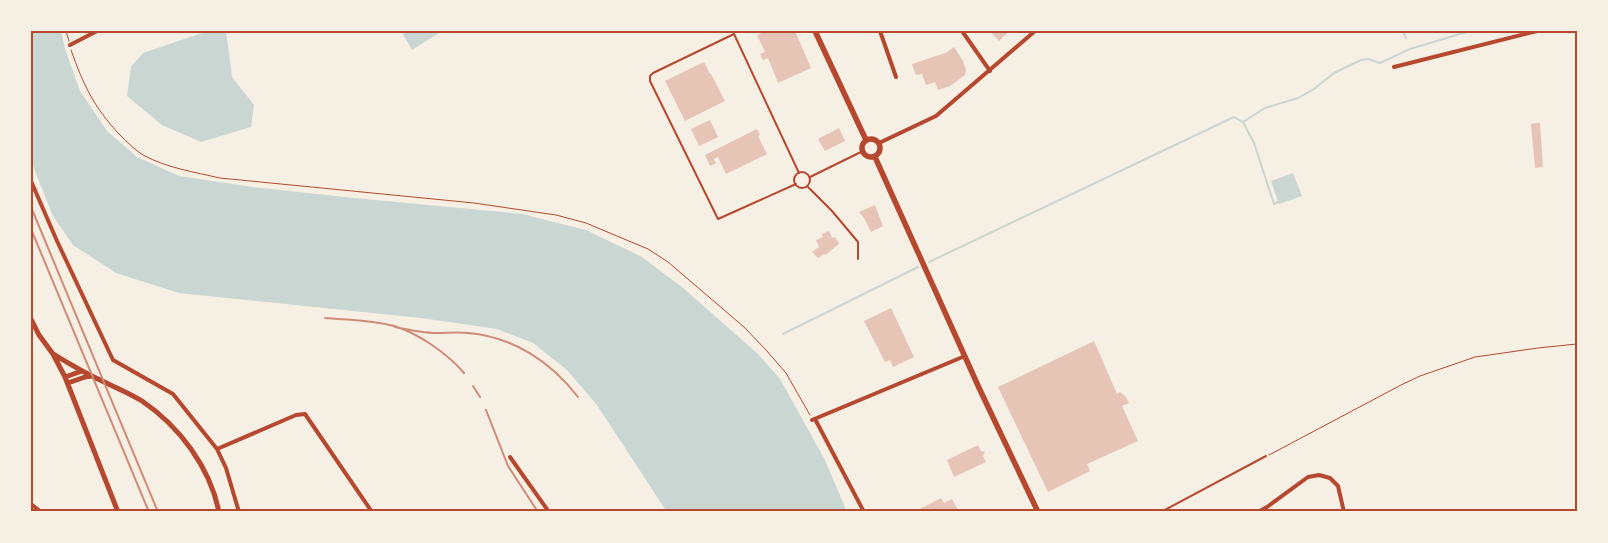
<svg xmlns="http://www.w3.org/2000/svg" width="1608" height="543" viewBox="0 0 1608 543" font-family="Rubik,sans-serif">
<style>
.water{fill:#c9d6d2}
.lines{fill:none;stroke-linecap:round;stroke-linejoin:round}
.stream{stroke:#c9d6d2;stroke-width:2}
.building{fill:#e6c5b7}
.path{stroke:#b5482f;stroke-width:1}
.service{stroke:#b5482f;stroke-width:2}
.minor{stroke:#b5482f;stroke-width:4}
.secondary{stroke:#b5482f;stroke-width:5}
.primary{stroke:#b5482f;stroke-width:5.5}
.rail{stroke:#cf8b77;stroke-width:2}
.neatline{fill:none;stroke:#b5482f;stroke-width:2}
</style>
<rect width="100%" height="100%" fill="#f6efe4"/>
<path class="water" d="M 31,31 L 61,31 L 65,49 L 80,91 L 107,131 L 137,157 L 179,176 L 252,187 L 354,198 L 522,214 L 586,230 L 642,257 L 682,287 L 758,354 L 780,379 L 824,458 L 847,512 L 667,512 L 597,405 L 567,370 L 533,343 L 497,329 L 421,318 L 179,293 L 116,273 L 73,245 L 53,216 L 31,161 Z
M 208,31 L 226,31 L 232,77 L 254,105 L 251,127 L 201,142 L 162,125 L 127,96 L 131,67 L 143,53 Z
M 401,31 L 442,31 L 412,50 Z
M 1293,173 L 1302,196 L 1279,204 L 1271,181 Z"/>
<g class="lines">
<path class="stream" d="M 1403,31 L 1406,38
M 1243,122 L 1254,143 L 1274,204 L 1278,202
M 929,262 L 1234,117 L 1243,122 L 1265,108 L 1298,98 L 1314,89 L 1334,73 L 1361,60 L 1368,59 L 1380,63 L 1410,49 L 1470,31
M 783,334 L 918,267"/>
</g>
<path class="building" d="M 766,31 L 795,31 L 811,68 L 778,83 L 768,58 L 763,60 L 760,54 L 765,52 L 757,35 Z
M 990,31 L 1009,31 L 999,41 Z
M 954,47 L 963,61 L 966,70 L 965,75 L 950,86 L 938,90 L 935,82 L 926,85 L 922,74 L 916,75 L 912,64 L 948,52 L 948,51 Z
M 704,62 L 710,74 L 711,74 L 725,101 L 685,121 L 665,81 Z
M 710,120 L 718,137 L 699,146 L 691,129 Z
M 1536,123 L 1540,123 L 1543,167 L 1535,168 L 1531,124 Z
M 839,128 L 845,141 L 825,151 L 818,139 Z
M 757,129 L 760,135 L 758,136 L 767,154 L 726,174 L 718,157 L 714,159 L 716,163 L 710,166 L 705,155 Z
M 875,205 L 883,226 L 871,232 L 864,218 L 859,212 Z
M 829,231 L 832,238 L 835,237 L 839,244 L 825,255 L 824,254 L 818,258 L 812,252 L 819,247 L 816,240 L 823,237 L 822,234 Z
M 891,308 L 914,357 L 893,367 L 890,360 L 885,362 L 864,321 Z
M 1094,341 L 1117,394 L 1120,392 L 1126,397 L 1129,403 L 1122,406 L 1138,441 L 1087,464 L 1090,471 L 1048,492 L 998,387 Z
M 978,445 L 981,451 L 985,452 L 983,456 L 986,462 L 954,477 L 947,460 Z
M 941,498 L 944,503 L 952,499 L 959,512 L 918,512 L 918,510 Z"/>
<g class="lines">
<path class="path" d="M 66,31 L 69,41
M 71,50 C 84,86 93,106 120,135 C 127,142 135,150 143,155 C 167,168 194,172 220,178 L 474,203 L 556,215 L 586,223 L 648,249 L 668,262 L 744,327 L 766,350 L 786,373 L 810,415
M 1269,455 L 1401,385 L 1420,376 L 1475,357 L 1538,348 L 1577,344"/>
<path class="service" d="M794 180a8 8 0 1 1 16 0a8 8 0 1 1-16 0Z
M 810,177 L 863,151
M 796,184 L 718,219 L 650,81 L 650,76 L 653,73 L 734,34 L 799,173
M 807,186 L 832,211 L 858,242 L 858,259
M 1161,512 L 1266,456"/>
<path class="minor" d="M 880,31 L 896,77
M 962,31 L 990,71
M 70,45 L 97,31
M 1394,67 L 1537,31
M 879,143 L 936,116 L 1035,31
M 31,181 L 57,241 L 113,360 L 173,394 L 217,449 L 226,468 L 239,512
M 815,419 L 864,512
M 812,420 L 965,356
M 217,449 L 296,415 L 305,414 L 372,512
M 510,457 L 549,512
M 31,504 L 41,512
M 1258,512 L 1267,507 L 1308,477 L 1319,475 L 1330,478 L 1338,486 L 1344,512"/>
<path class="secondary" d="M 31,319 L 39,335 L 53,354 L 65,377 L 118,512
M 53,354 C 65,361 78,369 90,375 C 107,384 126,391 142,401 C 179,426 210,467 219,512
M 65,377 L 82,371
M 68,383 L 85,377 L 91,376"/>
<path class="primary" d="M 815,31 L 866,140
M862 148a9 9 0 1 1 18 0a9 9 0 1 1-18 0Z
M 875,157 L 980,390 L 1038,512"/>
<path class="rail" d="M 31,207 L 158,512
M 31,229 L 149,512
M 325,318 C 348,320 372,320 394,326 C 418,333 448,354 464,373
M 395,327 C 409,330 423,333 437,333 C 448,333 458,332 468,333 C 514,337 551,362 578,397
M 473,386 L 480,397
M 486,410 L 508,466 L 538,512"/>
</g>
<rect width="1608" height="543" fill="none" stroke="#f6efe4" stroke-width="65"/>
<rect x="32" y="32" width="1544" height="478" class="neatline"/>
</svg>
